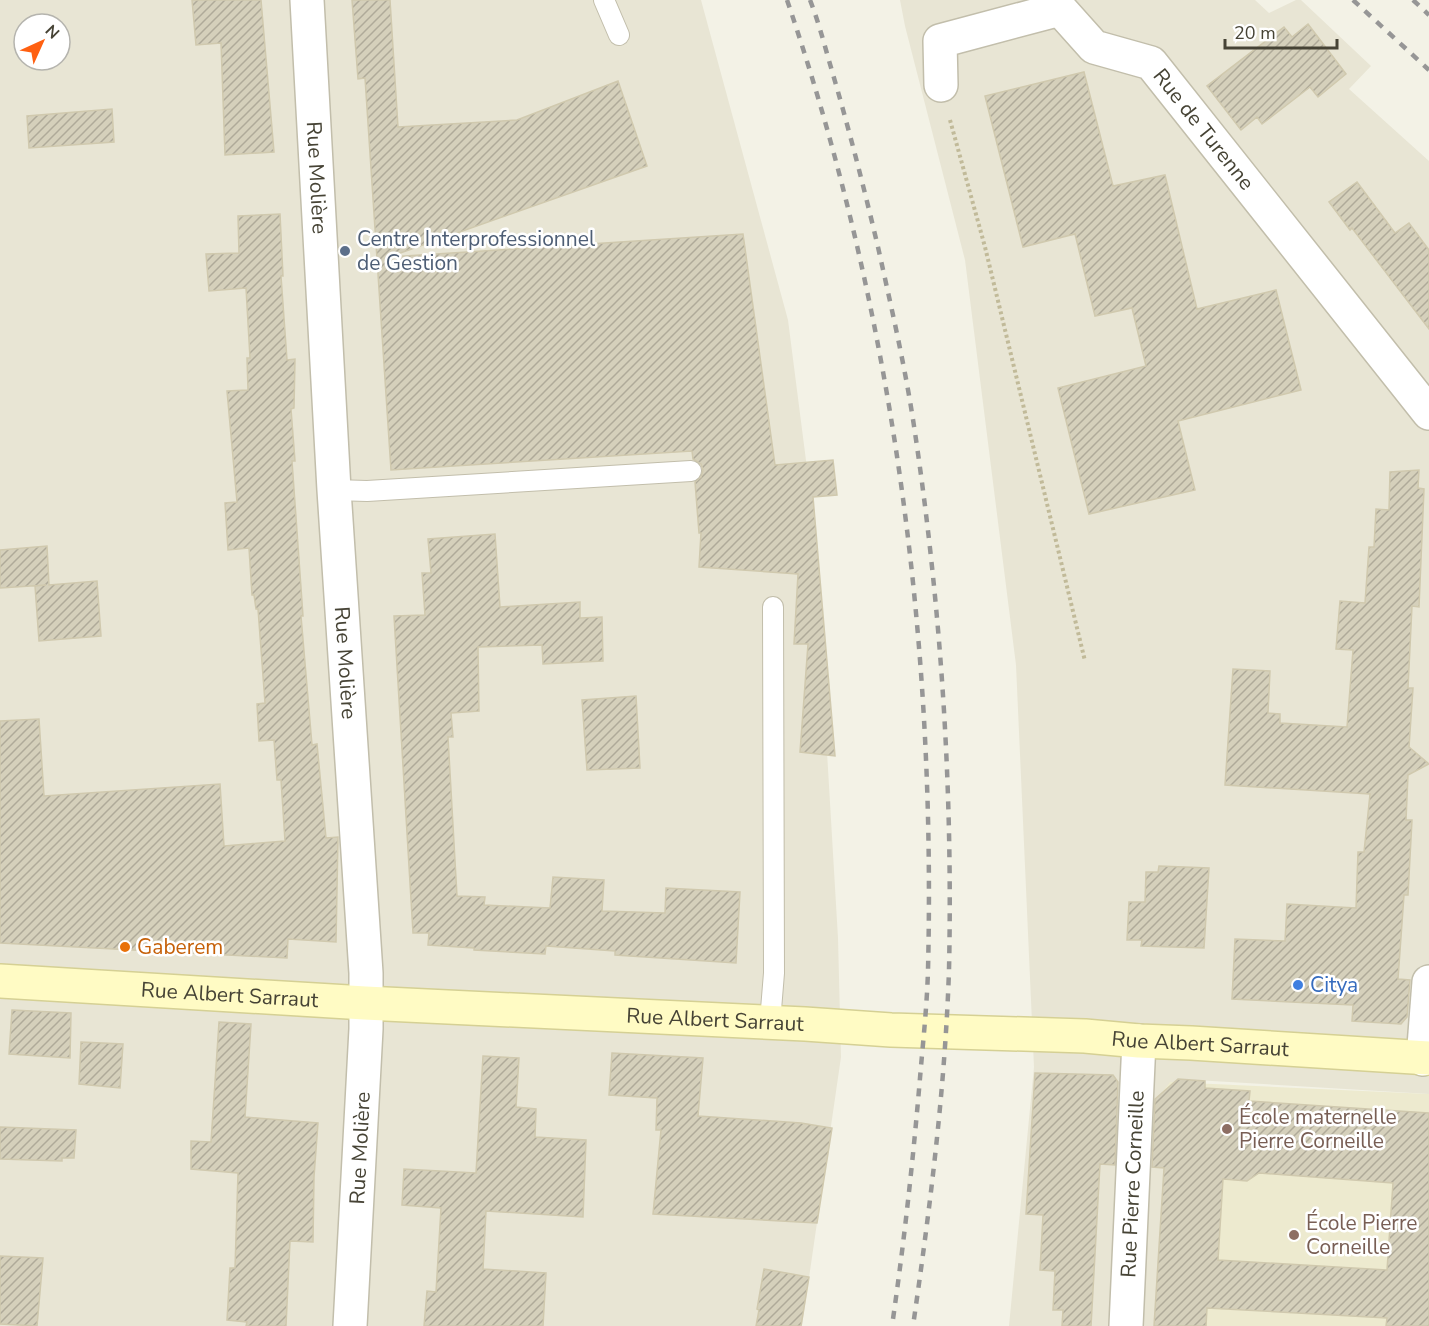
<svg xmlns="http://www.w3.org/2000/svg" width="1429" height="1326" viewBox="0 0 1429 1326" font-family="'Nunito Sans',sans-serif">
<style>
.residential{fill:#e8e5d4;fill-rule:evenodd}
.education{fill:#edeacf}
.building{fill:url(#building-hatch);stroke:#d0c9ae;stroke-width:1.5;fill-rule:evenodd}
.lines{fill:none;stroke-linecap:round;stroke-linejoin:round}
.service-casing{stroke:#c2beab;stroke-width:22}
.minor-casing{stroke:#c2beab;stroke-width:36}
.secondary-casing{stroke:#d5d094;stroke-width:36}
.path{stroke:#c1ba99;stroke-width:4;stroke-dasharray:3 3;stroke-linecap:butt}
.service{stroke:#fff;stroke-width:20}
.minor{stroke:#fff;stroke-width:33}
.secondary{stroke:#fffbc4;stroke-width:33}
.rail{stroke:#969696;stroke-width:4.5;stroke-dasharray:8 8;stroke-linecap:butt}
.service-dot{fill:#5c6f8a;stroke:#fff;stroke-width:2}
.food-dot{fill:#e8710a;stroke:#fff;stroke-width:2}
.shop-dot{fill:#3f7fe0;stroke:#fff;stroke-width:2}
.education-dot{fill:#8d6e63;stroke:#fff;stroke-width:2}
.labels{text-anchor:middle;stroke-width:5;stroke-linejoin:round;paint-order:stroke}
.street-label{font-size:21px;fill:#464335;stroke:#fff}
.service-label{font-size:21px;fill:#4e5e75;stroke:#fff;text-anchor:start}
.food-label{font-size:21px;fill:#c56008;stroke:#fff;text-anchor:start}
.shop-label{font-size:21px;fill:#366cbe;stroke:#fff;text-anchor:start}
.education-label{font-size:21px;fill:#785e54;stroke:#fff;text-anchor:start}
</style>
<defs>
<pattern id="building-hatch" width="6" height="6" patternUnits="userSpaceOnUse" patternTransform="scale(1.5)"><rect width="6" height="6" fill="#d5d0bb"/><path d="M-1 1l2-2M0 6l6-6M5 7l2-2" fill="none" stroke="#afaa99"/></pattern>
</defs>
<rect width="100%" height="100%" fill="#f3f2e6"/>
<path class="residential" d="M 0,0 L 701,0 L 788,320 L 813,515 L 838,938 L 841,1057 L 802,1326 L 0,1326 ZM 24,24 L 60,24 L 60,60 L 24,60 Z
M 900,0 L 1255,0 L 1269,13 L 1296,0 L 1301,0 L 1371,66 L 1349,89 L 1429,161 L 1429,1094 L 1178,1079 L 1160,1095 L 1165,1145 L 1154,1326 L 1009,1326 L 1034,1067 L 1016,665 L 965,260 L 905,26 Z"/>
<path class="education" d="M 1170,1082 L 1429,1094 L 1429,1326 L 1154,1326 L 1165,1145 L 1157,1144 L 1160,1095 Z"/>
<path class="building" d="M 192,0 L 261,0 L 274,152 L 225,155 L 221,43 L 196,45 Z
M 352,0 L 390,0 L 398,127 L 517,120 L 618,81 L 647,166 L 389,257 L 743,234 L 775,465 L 833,460 L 837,495 L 813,497 L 835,756 L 800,752 L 808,644 L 794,644 L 798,574 L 699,567 L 701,533 L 699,533 L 695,482 L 701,477 L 703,470 L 701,464 L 693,459 L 692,451 L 391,470 L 365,78 L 358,79 Z
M 1308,24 L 1346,74 L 1318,97 L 1310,87 L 1262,124 L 1257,117 L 1241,130 L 1207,86 L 1284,27 L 1292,37 Z
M 1084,72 L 1113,186 L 1165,175 L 1197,309 L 1276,290 L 1301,390 L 1178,421 L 1195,490 L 1089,514 L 1058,388 L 1146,366 L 1132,308 L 1095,316 L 1075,234 L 1023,247 L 985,96 Z
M 112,109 L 114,142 L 29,148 L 27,116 Z
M 1357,182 L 1395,233 L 1409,223 L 1429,250 L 1429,329 L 1352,228 L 1350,230 L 1329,202 Z
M 280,214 L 283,276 L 281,276 L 287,360 L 295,359 L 294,408 L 291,409 L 295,461 L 292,461 L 303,616 L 301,616 L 312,745 L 317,744 L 326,838 L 338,837 L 336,942 L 288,939 L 287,958 L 0,943 L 0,721 L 39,719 L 44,796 L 220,784 L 224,846 L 285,841 L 281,780 L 277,780 L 274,740 L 259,741 L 257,704 L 265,703 L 258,609 L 256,609 L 254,595 L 252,595 L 249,548 L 228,550 L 225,503 L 237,502 L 227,391 L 248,390 L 247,358 L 250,358 L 246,288 L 209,291 L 206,254 L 239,253 L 238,216 Z
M 1419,470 L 1418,488 L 1424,489 L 1419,607 L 1412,606 L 1408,688 L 1413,688 L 1409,747 L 1429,764 L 1408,775 L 1406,820 L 1412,820 L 1408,895 L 1404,895 L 1398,979 L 1410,980 L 1407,1017 L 1401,1024 L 1352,1021 L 1353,1005 L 1232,999 L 1235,939 L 1285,941 L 1287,904 L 1356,908 L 1358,852 L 1364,852 L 1370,794 L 1225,785 L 1233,669 L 1270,671 L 1268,713 L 1280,714 L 1280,723 L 1347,727 L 1353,650 L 1336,649 L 1340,601 L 1365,603 L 1369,547 L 1374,547 L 1376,509 L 1389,510 L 1390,472 Z
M 495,534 L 500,607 L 580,602 L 580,618 L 602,617 L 603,661 L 543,664 L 542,645 L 478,647 L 479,711 L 451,713 L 453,737 L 448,737 L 457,896 L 485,897 L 484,905 L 550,908 L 553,877 L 604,880 L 602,911 L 665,913 L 666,888 L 740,892 L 736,963 L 615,955 L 615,951 L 546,946 L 545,954 L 474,950 L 474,948 L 428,945 L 429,933 L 413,933 L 394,616 L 425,615 L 422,573 L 431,573 L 428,539 Z
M 47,546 L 49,585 L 97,581 L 101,636 L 39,641 L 35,586 L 46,585 L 0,588 L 0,550 Z
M 636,696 L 640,768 L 587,770 L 582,700 Z
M 1159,866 L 1209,868 L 1204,948 L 1141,946 L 1142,940 L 1127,940 L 1129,902 L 1145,902 L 1146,872 L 1158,872 Z
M 12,1010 L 71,1013 L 70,1058 L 9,1054 Z
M 219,1022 L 251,1024 L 245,1117 L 318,1123 L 314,1177 L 313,1242 L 290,1241 L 286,1326 L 246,1326 L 247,1322 L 227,1320 L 230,1268 L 235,1268 L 238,1173 L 191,1169 L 191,1141 L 211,1142 Z
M 81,1042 L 123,1044 L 120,1088 L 79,1084 Z
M 612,1053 L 703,1058 L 698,1116 L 801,1123 L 832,1128 L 817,1223 L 653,1214 L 661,1130 L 656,1130 L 657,1098 L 609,1095 Z
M 483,1056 L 519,1058 L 516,1107 L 536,1109 L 535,1137 L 586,1140 L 583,1217 L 486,1211 L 483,1269 L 546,1273 L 543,1326 L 424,1326 L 427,1291 L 436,1292 L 441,1208 L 402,1205 L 404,1169 L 476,1173 Z
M 1035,1073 L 1113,1075 L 1118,1082 L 1115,1165 L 1100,1164 L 1091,1326 L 1062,1326 L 1063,1310 L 1053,1310 L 1055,1271 L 1040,1270 L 1043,1215 L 1026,1214 Z
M 1178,1079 L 1205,1081 L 1205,1088 L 1250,1091 L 1249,1101 L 1429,1113 L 1429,1326 L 1386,1326 L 1387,1318 L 1207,1308 L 1206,1326 L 1154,1326 L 1164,1168 L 1152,1167 L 1155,1099 ZM 1259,1173 L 1393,1183 L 1387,1270 L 1218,1260 L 1223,1179 L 1247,1181 Z
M 0,1127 L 76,1130 L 74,1158 L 62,1158 L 62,1161 L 0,1159 Z
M 0,1256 L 43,1258 L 37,1326 L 0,1324 Z
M 764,1269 L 809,1277 L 801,1326 L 756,1326 L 759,1310 L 757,1309 Z"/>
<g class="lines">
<defs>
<path id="service" d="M 604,0 L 619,35
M 334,490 L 367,491 L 691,471
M 770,1022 L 774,973 L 773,607"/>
<g id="minor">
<path id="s1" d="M 307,0 L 334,490 L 366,973 L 366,1029 L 350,1326"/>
<path id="s2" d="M 941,85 L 940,41 L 1060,9 L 1094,47 L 1151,63 L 1429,413"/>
<path d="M 1423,1059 L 1429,982"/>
<path id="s3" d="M 1126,1326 L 1139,1041"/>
</g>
<g id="secondary">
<path id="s4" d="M 0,981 L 365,1003 L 805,1024 L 891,1030 L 1085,1036 L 1139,1041 L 1191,1043 L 1429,1058"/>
</g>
</defs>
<use href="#service" class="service-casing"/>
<use href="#minor" class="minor-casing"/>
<use href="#secondary" class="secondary-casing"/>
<path class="path" d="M 950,120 L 985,247 L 1085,661"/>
<use href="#service" class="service"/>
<use href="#minor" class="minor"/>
<use href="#secondary" class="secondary"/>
<path class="rail" d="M 787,0 C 893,311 936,642 928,970 C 927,1006 923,1042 920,1078 C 913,1161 904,1243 892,1326
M 810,0 C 819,23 825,47 832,71 C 849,129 864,188 878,247 C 891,306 905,366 914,426 C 941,606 953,788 949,970 C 945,1089 930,1208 913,1326
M 1353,0 L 1429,70
M 1413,0 L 1429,15"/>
</g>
<circle class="service-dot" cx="345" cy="251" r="6"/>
<circle class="food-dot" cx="125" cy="947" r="6"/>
<circle class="shop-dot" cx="1298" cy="985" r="6"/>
<g class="education-dot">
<circle cx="1227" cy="1129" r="6"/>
<circle cx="1294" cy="1235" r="6"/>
</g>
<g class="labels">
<g class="street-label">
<text dy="7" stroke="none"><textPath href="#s2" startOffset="363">Rue de Turenne</textPath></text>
<text dy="7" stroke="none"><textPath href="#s1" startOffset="178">Rue Molière</textPath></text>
<text dy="7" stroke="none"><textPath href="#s1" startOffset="664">Rue Molière</textPath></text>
<text dy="7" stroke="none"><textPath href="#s4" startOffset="230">Rue Albert Sarraut</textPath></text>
<text dy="7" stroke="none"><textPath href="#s4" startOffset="716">Rue Albert Sarraut</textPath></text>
<text dy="7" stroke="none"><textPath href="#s4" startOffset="1202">Rue Albert Sarraut</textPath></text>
<text transform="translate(360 1148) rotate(-87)" y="7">Rue Molière</text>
<text dy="7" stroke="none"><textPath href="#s3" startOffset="142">Rue Pierre Corneille</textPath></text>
</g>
<g class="service-label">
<text x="357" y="246">Centre Interprofessionnel<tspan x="357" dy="24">de Gestion</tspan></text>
</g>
<g class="food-label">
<text x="137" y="954">Gaberem</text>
</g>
<g class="shop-label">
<text x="1310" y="992">Citya</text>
</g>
<g class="education-label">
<text x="1239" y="1124">École maternelle<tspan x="1239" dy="24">Pierre Corneille</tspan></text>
<text x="1306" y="1230">École Pierre<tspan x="1306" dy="24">Corneille</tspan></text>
</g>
</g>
<g transform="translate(42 42) rotate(45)"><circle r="28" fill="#ffffff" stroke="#b5b4ae" stroke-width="1.5"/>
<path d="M0-4.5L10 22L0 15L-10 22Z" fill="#ff6011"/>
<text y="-9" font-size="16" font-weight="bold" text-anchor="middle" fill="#464335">N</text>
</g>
<path d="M1225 39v9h112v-9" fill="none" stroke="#464335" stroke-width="3"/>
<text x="1234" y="39" font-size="18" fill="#464335" stroke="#ffffff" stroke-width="4.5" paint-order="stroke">20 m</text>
</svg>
